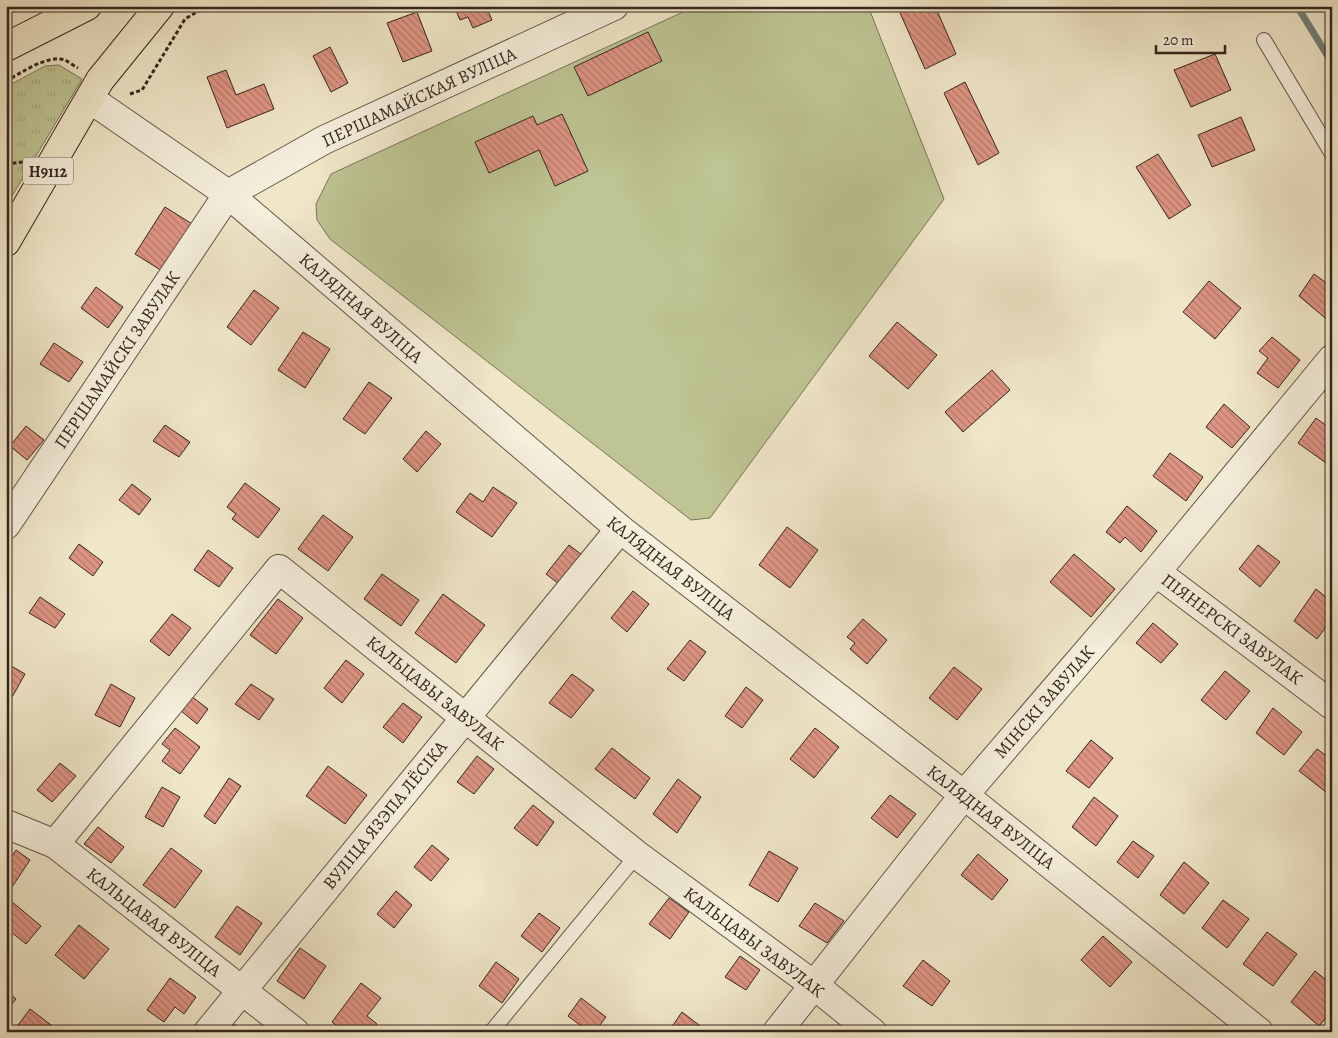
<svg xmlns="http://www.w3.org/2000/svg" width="1338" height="1038" viewBox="0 0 1338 1038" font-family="Alegreya,serif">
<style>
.grass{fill:url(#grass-tufts);stroke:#797558}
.garden{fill:#bec493;stroke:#797558}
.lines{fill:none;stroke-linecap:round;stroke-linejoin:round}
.stream{stroke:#72817d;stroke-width:7}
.building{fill:url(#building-back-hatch);stroke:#34261c}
.lane-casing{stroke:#635647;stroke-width:16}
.street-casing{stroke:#635647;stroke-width:30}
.primary-casing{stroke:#34261c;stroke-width:30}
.path{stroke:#34261c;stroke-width:3;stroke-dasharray:4 2.5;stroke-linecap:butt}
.lane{stroke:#f5efdc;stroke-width:14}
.street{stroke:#f5efdc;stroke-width:28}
.primary{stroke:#f0e7c9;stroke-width:28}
.labels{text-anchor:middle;stroke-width:4;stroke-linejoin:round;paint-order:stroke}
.shield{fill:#f5efdc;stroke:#6e6256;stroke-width:1}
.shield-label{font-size:16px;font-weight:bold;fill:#34261c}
.street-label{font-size:18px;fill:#34261c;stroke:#f5efdc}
</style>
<defs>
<pattern id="grass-tufts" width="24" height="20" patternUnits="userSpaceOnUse" patternTransform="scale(1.25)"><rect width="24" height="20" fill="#bec493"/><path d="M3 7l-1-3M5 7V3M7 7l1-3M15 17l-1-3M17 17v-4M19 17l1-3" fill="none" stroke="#a4a87e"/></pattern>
<pattern id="building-back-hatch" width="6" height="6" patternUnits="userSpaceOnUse" patternTransform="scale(1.25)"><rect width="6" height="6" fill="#df9584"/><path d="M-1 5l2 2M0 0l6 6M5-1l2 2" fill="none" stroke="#b6796b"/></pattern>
</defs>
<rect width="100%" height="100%" fill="#f0e7c9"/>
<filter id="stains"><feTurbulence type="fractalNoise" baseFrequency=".004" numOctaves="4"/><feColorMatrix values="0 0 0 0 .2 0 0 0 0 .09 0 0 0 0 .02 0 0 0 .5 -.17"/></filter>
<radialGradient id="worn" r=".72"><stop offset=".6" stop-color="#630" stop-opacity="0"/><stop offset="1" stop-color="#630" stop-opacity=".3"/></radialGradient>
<path class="grass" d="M 59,65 L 82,79 L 6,206 L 6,87 L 45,66 Z"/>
<path class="garden" d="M 696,6 L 868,6 L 944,199 L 710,518 L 691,520 L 330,239 L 317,220 L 316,204 L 331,174 Z"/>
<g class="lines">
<path class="stream" d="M 1297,6 L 1332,63"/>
</g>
<path class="building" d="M 454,6 L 486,6 L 492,20 L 473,28 L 468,17 L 460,20 Z
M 897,6 L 935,6 L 956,54 L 925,69 Z
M 417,12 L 432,51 L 403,62 L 387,23 Z
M 648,32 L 662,61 L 588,96 L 574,67 Z
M 330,47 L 348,83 L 331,92 L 313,56 Z
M 1215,54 L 1231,90 L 1191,107 L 1174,70 Z
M 226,70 L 236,95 L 264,84 L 274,109 L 227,128 L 207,77 Z
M 965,82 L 999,153 L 978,165 L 944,93 Z
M 562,114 L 588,171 L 555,186 L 539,150 L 489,173 L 475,142 L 533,116 L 537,125 Z
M 1241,117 L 1255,150 L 1212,167 L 1198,135 Z
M 1158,154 L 1191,205 L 1169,219 L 1136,167 Z
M 165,207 L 197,227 L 167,274 L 135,254 Z
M 1314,274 L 1332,287 L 1332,320 L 1330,322 L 1299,296 Z
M 1209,281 L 1241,308 L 1215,339 L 1183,312 Z
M 96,287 L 123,307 L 108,328 L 81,308 Z
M 254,290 L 279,308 L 251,345 L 227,327 Z
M 897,322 L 937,355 L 908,389 L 869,356 Z
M 303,332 L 330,349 L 305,388 L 278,370 Z
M 1272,337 L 1300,360 L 1278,388 L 1257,373 L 1268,358 L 1259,351 Z
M 54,343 L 83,362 L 69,382 L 40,364 Z
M 992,370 L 1010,390 L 963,432 L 945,412 Z
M 369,382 L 392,398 L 365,434 L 343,419 Z
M 1224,404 L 1250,427 L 1232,448 L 1206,427 Z
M 1316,418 L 1332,430 L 1332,455 L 1326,463 L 1298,443 Z
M 165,425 L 190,442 L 179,457 L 153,441 Z
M 26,426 L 44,440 L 27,460 L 10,446 Z
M 426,431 L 441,444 L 417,472 L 403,459 Z
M 1170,453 L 1203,477 L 1186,501 L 1153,476 Z
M 245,483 L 280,509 L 258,538 L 232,519 L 236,514 L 227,507 Z
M 132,484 L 151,499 L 139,515 L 119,500 Z
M 493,487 L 517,503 L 492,537 L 456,512 L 470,493 L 483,502 Z
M 1127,506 L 1157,531 L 1141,552 L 1125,537 L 1120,543 L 1106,532 Z
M 323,515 L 353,537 L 328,571 L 298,549 Z
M 787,527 L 818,550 L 790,588 L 759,565 Z
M 79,544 L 103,562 L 93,576 L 69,558 Z
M 569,545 L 586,558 L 564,588 L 546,574 Z
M 1258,545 L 1280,562 L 1260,587 L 1239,569 Z
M 208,550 L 233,568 L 219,587 L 194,570 Z
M 1074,554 L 1115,589 L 1091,617 L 1050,582 Z
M 382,574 L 419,600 L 401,626 L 364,599 Z
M 1316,589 L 1332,602 L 1332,619 L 1317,639 L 1294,621 Z
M 633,591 L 649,604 L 627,632 L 611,618 Z
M 443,594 L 485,625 L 456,663 L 415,633 Z
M 40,597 L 65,614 L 55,628 L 29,613 Z
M 278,599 L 303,618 L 276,654 L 250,635 Z
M 172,614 L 191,628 L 169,656 L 150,641 Z
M 863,619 L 887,640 L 867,664 L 850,649 L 855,643 L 847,637 Z
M 1153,623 L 1178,644 L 1161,663 L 1136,643 Z
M 690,640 L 706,652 L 684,681 L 667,669 Z
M 346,660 L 364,674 L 342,703 L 324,688 Z
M 6,663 L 25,674 L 11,699 L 6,697 Z
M 954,667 L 982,689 L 957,720 L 929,698 Z
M 1225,671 L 1250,691 L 1226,720 L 1201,700 Z
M 572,674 L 594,690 L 571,718 L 549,703 Z
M 111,684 L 135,698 L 120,727 L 95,715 Z
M 251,684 L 274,699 L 259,720 L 235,704 Z
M 746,687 L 763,700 L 742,728 L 725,716 Z
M 191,696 L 208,709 L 197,724 L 180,710 Z
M 403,703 L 422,717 L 403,743 L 383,727 Z
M 1273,708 L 1302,732 L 1284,755 L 1256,733 Z
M 175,728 L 200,747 L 180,774 L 162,761 L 170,750 L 162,744 Z
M 815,728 L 839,747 L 814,778 L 790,759 Z
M 1091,740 L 1113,758 L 1089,788 L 1066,771 Z
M 612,748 L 650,778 L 635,799 L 595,769 Z
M 1317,749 L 1332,760 L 1331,796 L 1299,771 Z
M 477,756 L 494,769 L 474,794 L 457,782 Z
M 60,763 L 76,776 L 52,802 L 37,790 Z
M 328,766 L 367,795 L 345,824 L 306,796 Z
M 229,778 L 241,786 L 215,824 L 204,816 Z
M 678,779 L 701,797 L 677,833 L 653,814 Z
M 162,787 L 180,797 L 163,827 L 145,817 Z
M 890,795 L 916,814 L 897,838 L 871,818 Z
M 1094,797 L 1118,816 L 1096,846 L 1072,827 Z
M 533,805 L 554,822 L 537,846 L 514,828 Z
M 98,827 L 124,847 L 111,863 L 84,844 Z
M 1133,841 L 1154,856 L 1138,878 L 1117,862 Z
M 432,845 L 449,859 L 431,881 L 414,867 Z
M 171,848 L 202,871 L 175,908 L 143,885 Z
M 16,850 L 30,860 L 10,890 L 6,888 L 6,865 Z
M 769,851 L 798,868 L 778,902 L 749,885 Z
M 978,854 L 1008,880 L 992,900 L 961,875 Z
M 1184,862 L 1209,883 L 1184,914 L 1160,895 Z
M 396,891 L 412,905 L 394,928 L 377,914 Z
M 669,898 L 689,912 L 670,939 L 649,924 Z
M 1223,900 L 1249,919 L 1227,948 L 1202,928 Z
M 11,901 L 41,926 L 26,944 L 6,928 L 6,907 Z
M 815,903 L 844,921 L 827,943 L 799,926 Z
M 237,906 L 262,923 L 240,955 L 215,937 Z
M 539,913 L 560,928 L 542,952 L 521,936 Z
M 79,925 L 109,949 L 84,979 L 55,955 Z
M 1267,932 L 1297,954 L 1273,986 L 1243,964 Z
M 1103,936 L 1132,962 L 1110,987 L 1081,960 Z
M 300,948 L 326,966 L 304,999 L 277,981 Z
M 740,956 L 760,970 L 746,990 L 725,977 Z
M 923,960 L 950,981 L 932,1006 L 903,986 Z
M 496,962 L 519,979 L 502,1003 L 479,986 Z
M 1315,971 L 1332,985 L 1332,1010 L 1319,1026 L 1291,1002 Z
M 170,978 L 196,997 L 184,1014 L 175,1007 L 164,1022 L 147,1010 Z
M 361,983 L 381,998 L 367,1016 L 377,1024 L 372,1032 L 345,1032 L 332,1022 Z
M 6,991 L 16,999 L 6,1011 Z
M 581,998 L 606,1017 L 595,1032 L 589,1032 L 568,1016 Z
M 30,1009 L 59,1031 L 58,1032 L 13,1032 Z
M 682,1012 L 708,1032 L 675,1032 L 671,1028 Z
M 226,1019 L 245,1032 L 218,1032 Z"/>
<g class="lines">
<defs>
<path id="lane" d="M 1264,40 L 1332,154
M 491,1032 L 637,855"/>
<path id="street" d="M 90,99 L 228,194 L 620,529 L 964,795 L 1259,1032
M 6,525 L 228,194 L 324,140 L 614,6
M 1156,572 L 1332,705
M 6,824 L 55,844 L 295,1032
M 55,844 L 279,569 L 637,855 L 814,985 L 872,1032
M 208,1032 L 620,529
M 777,1032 L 964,795 L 1156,572 L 1332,359"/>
<path id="primary" d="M 6,47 L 87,6
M 6,242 L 100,80 L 160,6"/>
</defs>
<use href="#lane" class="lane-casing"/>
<use href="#street" class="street-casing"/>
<use href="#primary" class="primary-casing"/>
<path class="path" d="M 6,81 C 21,73 48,54 65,60 C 69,62 74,66 78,68
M 130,94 L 142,90 L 185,19 L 207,6
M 6,164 L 23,162"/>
<use href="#lane" class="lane"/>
<use href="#street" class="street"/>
<use href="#primary" class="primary"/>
</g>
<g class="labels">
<rect class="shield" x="23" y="157.5" width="50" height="27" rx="4"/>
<g class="shield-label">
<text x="48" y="177">Н9112</text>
</g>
<g class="street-label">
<text transform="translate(419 97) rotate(-25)" y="6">ПЕРШАМАЙСКАЯ ВУЛІЦА</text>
<text transform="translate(361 308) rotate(41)" y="6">КАЛЯДНАЯ ВУЛІЦА</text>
<text transform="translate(117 360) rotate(-56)" y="6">ПЕРШАМАЙСКІ ЗАВУЛАК</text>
<text transform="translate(671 568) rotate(38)" y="6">КАЛЯДНАЯ ВУЛІЦА</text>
<text transform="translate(1232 629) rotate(37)" y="6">ПІЯНЕРСКІ ЗАВУЛАК</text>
<text transform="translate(435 693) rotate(39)" y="6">КАЛЬЦАВЫ ЗАВУЛАК</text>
<text transform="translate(1044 702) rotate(-49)" y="6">МІНСКІ ЗАВУЛАК</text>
<text transform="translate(385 815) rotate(-51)" y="6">ВУЛІЦА ЯЗЭПА ЛЁСІКА</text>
<text transform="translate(991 817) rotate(38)" y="6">КАЛЯДНАЯ ВУЛІЦА</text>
<text transform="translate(154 922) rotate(38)" y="6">КАЛЬЦАВАЯ ВУЛІЦА</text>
<text transform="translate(754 942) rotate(37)" y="6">КАЛЬЦАВЫ ЗАВУЛАК</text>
</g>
</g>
<rect width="1338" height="1038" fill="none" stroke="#f0e7c9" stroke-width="25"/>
<rect x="8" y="8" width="1323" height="1023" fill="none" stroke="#34261c" stroke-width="2.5"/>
<rect x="12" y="12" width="1313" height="1013" fill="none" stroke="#34261c"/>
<path d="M1156 45v8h69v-8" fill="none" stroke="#34261c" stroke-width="2.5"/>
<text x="1163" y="45" font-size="15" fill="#34261c" stroke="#f5efdc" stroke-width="4" paint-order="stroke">20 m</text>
<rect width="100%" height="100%" filter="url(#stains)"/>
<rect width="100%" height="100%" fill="url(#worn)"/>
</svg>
